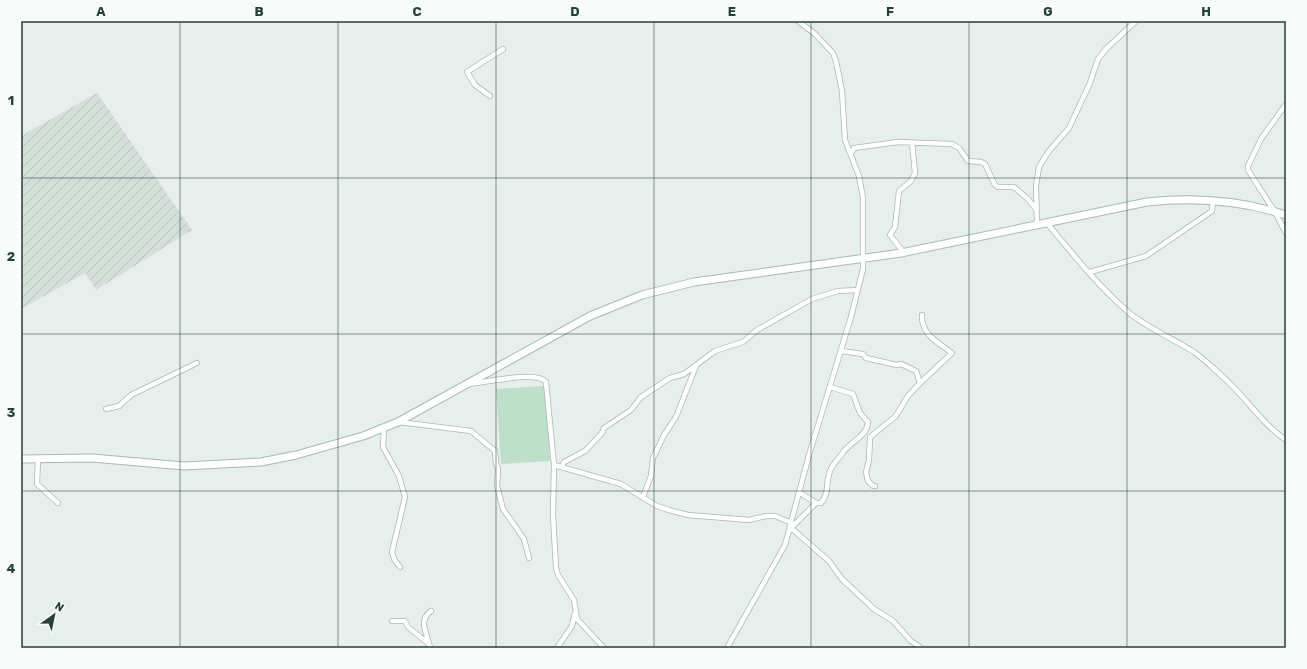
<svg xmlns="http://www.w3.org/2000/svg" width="1307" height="669" viewBox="0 0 1307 669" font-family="Rubik,sans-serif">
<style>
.industrial{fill:url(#industrial-furrows)}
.green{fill:#bfe0c8}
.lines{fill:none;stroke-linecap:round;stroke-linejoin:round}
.street-casing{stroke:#a8b8b2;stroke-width:6}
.secondary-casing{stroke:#a4bbb3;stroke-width:9}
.street{stroke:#fff;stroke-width:4.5}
.secondary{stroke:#fff;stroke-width:7}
.grid{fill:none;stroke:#24423a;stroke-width:1;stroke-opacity:0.55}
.neatline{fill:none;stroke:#24423a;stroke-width:1.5}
.grid-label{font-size:13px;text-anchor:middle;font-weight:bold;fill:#24423a}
</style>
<defs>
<pattern id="industrial-furrows" width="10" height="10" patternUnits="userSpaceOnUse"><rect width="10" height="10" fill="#d4dfda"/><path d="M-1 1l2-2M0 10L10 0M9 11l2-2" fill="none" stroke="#b6c1bc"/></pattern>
</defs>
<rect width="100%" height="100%" fill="#e6efeb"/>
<path class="industrial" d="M 97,93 L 192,230 L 96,290 L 85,273 L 21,309 L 21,136 Z"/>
<path class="green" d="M 545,386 L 550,461 L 501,464 L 496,389 Z"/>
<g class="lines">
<defs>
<path id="street" d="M 490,96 L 475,85 L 467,72 L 503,49
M 1286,104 L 1261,139 L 1248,166 L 1248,170 L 1275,212 L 1286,233
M 851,153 L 854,148 L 898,142 L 952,144 L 959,148 L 968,161 L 981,162 L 985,164 L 995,185 L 998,187 L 1014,187 L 1028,199 L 1036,209
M 1047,223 C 1072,253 1097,285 1127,311 C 1147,328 1172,338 1194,352 C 1204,359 1213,368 1222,376 C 1245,396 1261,423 1286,440
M 1037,225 L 1036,186 L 1039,167 L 1049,151 L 1069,128 L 1090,83 L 1098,59 L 1106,49 L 1136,21
M 904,253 L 890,235 L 895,227 L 899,191 L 911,181 L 915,173 L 912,143
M 1090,272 L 1146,256 L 1212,211 L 1213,200
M 841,351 L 863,354 L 866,358 L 897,365 L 901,364 L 916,371 L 920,383 L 908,396 L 895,417 L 870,437 L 869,460 L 866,472 L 868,481 L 873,486 L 875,486
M 920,383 L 952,353 C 938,342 921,335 922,315
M 468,384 C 484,383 537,370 546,382 L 554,465 L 553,515 L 556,568 L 558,575 L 574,600 L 577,619 L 604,648
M 106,409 L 119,406 L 131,395 L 197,363
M 399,422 L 471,431 L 495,451 L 496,463 L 498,469 L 497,486 L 503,509 L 524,539 L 529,558
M 384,427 L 383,447 L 399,476 L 405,497 L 392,552 L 394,559 L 400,567
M 38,458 L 37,484 L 58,503
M 554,465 L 621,484 L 657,506 L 669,510 L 688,515 L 749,520 L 766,516 L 775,516 L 792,523
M 562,466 L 564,462 L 585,451 L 602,433 L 604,428 L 631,410 L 641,397 L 670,378 L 684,374 L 715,351 L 743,342 L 757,330 L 812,299 L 838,291 L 858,290
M 799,492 L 816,503 L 821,503 C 830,492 825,484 830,471 C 832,465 838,459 842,454 C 849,442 867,437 868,422 L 860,413 L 853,394 L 830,387
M 643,497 L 651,476 L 653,458 L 664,435 L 676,417 L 696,366
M 816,503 L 791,528 L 829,561 L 842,579 L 874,609 L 893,621 L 911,641 L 920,647
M 392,621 L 405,621 L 408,627 L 429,644
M 430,648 C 428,635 417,621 431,611
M 557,648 L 572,626 L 575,613
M 727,648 L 785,545 L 809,455 L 851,317 L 863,269 L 863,198 L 859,176 L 845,140 L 842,91 L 836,61 L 833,53 L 815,34 L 798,21"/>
<path id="secondary" d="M 21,459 L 92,458 L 184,466 L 261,462 L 296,455 L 363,436 L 398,422 L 590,316 L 642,295 L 694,282 L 901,253 L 1147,202 C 1195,197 1240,200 1286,215"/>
</defs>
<use href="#street" class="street-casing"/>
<use href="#secondary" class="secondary-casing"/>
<use href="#street" class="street"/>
<use href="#secondary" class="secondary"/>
</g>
<path class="grid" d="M 180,21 L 180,648M 338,21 L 338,648M 496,21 L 496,648M 654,21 L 654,648M 811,21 L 811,648M 969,21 L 969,648M 1127,21 L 1127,648M 21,178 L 1286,178M 21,334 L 1286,334M 21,491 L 1286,491"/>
<rect width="1307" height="669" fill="none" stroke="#f7fbf9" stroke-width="44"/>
<g transform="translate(54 615) rotate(33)" stroke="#f7fbf9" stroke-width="3" paint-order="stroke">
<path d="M0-3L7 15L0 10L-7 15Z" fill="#24423a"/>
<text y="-6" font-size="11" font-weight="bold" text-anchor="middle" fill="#24423a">N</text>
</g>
<rect x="22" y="22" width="1263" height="625" class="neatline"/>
<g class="grid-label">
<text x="101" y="16">A</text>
<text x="259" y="16">B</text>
<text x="417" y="16">C</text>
<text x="575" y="16">D</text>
<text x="732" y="16">E</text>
<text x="890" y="16">F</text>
<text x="1048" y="16">G</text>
<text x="1206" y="16">H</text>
<text x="11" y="105">1</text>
<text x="11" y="261">2</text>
<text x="11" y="417">3</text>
<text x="11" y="573">4</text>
</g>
</svg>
